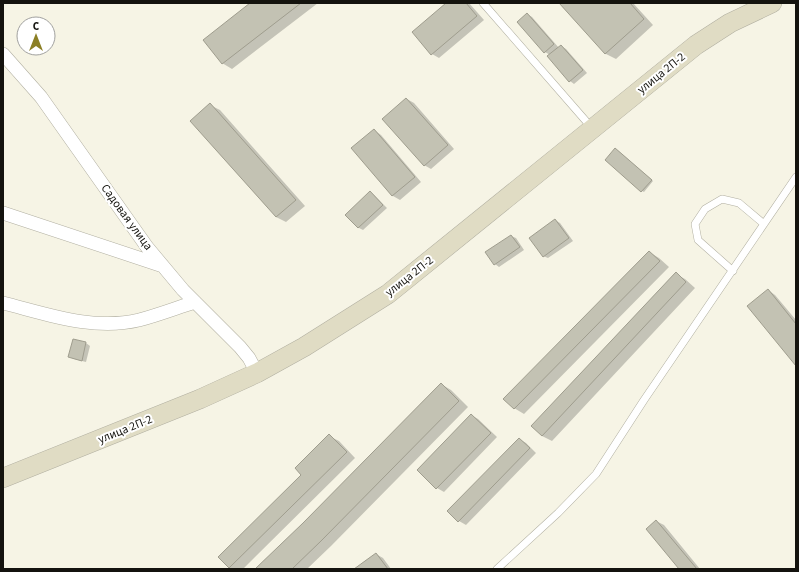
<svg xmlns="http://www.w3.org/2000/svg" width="799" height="572" viewBox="0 0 799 572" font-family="'Source Sans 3',sans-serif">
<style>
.shadow{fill:#0003}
.building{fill:#c3c2b3;stroke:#9f9d8e}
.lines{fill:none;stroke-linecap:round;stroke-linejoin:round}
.service-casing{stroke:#b1afa1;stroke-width:8}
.minor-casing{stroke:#b1afa1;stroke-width:14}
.secondary-casing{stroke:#b1afa1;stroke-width:20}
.service{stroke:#fff;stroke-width:7}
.minor{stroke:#fff;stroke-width:13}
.secondary{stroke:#e0dcc4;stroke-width:19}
.labels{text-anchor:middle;stroke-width:4;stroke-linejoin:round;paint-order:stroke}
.street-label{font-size:12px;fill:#14130e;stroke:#fff}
</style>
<rect width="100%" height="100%" fill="#f6f4e5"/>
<path class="shadow" d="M 252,3 L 318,3 L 232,69 L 222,63 Z
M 448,3 L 469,3 L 484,20 L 439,58 L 432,54 Z
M 560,3 L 633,3 L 653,25 L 616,59 L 606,54 Z
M 527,14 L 532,17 L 559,48 L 561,46 L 566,49 L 587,73 L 574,84 L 570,81 L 550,55 L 545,52 Z
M 407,99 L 414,103 L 454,149 L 431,169 L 424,165 Z
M 210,105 L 220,110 L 305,206 L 286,222 L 276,217 Z
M 374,130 L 381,135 L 421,182 L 400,200 L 393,196 L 353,149 Z
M 616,149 L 653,181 L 644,192 L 642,191 Z
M 370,193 L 374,195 L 387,208 L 363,230 L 359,228 L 347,215 Z
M 555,220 L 560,223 L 573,241 L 548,258 L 543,256 Z
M 511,236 L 516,238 L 524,250 L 499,267 L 495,264 Z
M 649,252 L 659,258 L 669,267 L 524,414 L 514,408 Z
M 676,274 L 685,279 L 695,288 L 552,441 L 542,436 Z
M 768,290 L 775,295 L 796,320 L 796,364 Z
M 74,340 L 86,343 L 90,346 L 86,362 L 74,359 L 70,357 Z
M 441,384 L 451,390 L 468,407 L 331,546 L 307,569 L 256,569 L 304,524 Z
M 471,415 L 478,419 L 497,437 L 444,492 L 437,488 L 418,470 Z
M 329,436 L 339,441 L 355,458 L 243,569 L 232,569 L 229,568 L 302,475 Z
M 519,439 L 526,443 L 536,453 L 466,525 L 459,521 Z
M 656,521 L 664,525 L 700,569 L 681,569 Z
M 376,554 L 383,558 L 391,569 L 356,569 Z"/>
<path class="building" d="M 250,3 L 301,3 L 222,64 L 203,40 Z
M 446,3 L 466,3 L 477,16 L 431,55 L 412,32 Z
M 559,3 L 630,3 L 644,19 L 605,54 Z
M 527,13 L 554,44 L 544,53 L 517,22 Z
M 561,45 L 583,70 L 569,82 L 547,56 Z
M 406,98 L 448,145 L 424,166 L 382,119 Z
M 210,103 L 296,200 L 276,217 L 190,121 Z
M 374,129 L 415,177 L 392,196 L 351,148 Z
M 615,148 L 652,180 L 641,192 L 605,160 Z
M 370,191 L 383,205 L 358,228 L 345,215 Z
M 555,219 L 569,238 L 543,257 L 529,238 Z
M 511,235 L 520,247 L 494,265 L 485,252 Z
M 649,251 L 660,261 L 514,409 L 503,399 Z
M 676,272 L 686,282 L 542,436 L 531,426 Z
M 768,289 L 796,324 L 796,366 L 747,306 Z
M 73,339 L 86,342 L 82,361 L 68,357 Z
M 441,383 L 459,401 L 321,541 L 292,569 L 255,569 L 303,523 Z
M 471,414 L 491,433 L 436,489 L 417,470 Z
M 329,434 L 347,452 L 229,568 L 218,557 L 301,475 L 295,468 Z
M 519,438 L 530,448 L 458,522 L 447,511 Z
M 656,520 L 697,569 L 679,569 L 646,529 Z
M 376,553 L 388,569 L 354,569 Z"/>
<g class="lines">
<defs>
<path id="service" d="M 483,3 L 592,128
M 733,271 L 698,240 L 695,224 L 705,209 L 722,199 L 739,203 L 764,224
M 497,569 L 558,513 L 596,474 L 644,400 L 796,177"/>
<path id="minor" d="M 3,54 L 41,97 L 147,247 L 183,290 L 240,347 L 249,358 L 257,373
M 3,213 L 163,266
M 3,303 C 47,314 93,331 139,320 C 158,315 176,308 195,302"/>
<path id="secondary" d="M 3,478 L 200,399 L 257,373 L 304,347 L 388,294 L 696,45 L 730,23 L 772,3"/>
</defs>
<use href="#service" class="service-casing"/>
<use href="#minor" class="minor-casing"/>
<use href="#secondary" class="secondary-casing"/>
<use href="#service" class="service"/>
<use href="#minor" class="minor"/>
<use href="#secondary" class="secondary"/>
</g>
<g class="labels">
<g class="street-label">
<text transform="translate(661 73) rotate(-39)" y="4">улица 2П-2</text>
<text transform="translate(127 217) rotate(54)" y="4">Садовая улица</text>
<text transform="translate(409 276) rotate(-38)" y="4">улица 2П-2</text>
<text transform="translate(125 429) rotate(-22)" y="4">улица 2П-2</text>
</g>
</g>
<rect width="799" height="572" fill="none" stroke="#14130e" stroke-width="8"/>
<g transform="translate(36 36)"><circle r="19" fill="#ffffff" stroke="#a1a19f"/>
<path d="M0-3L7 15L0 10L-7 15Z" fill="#8b7f25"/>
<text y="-6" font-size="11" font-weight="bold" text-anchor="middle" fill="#14130e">С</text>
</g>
</svg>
